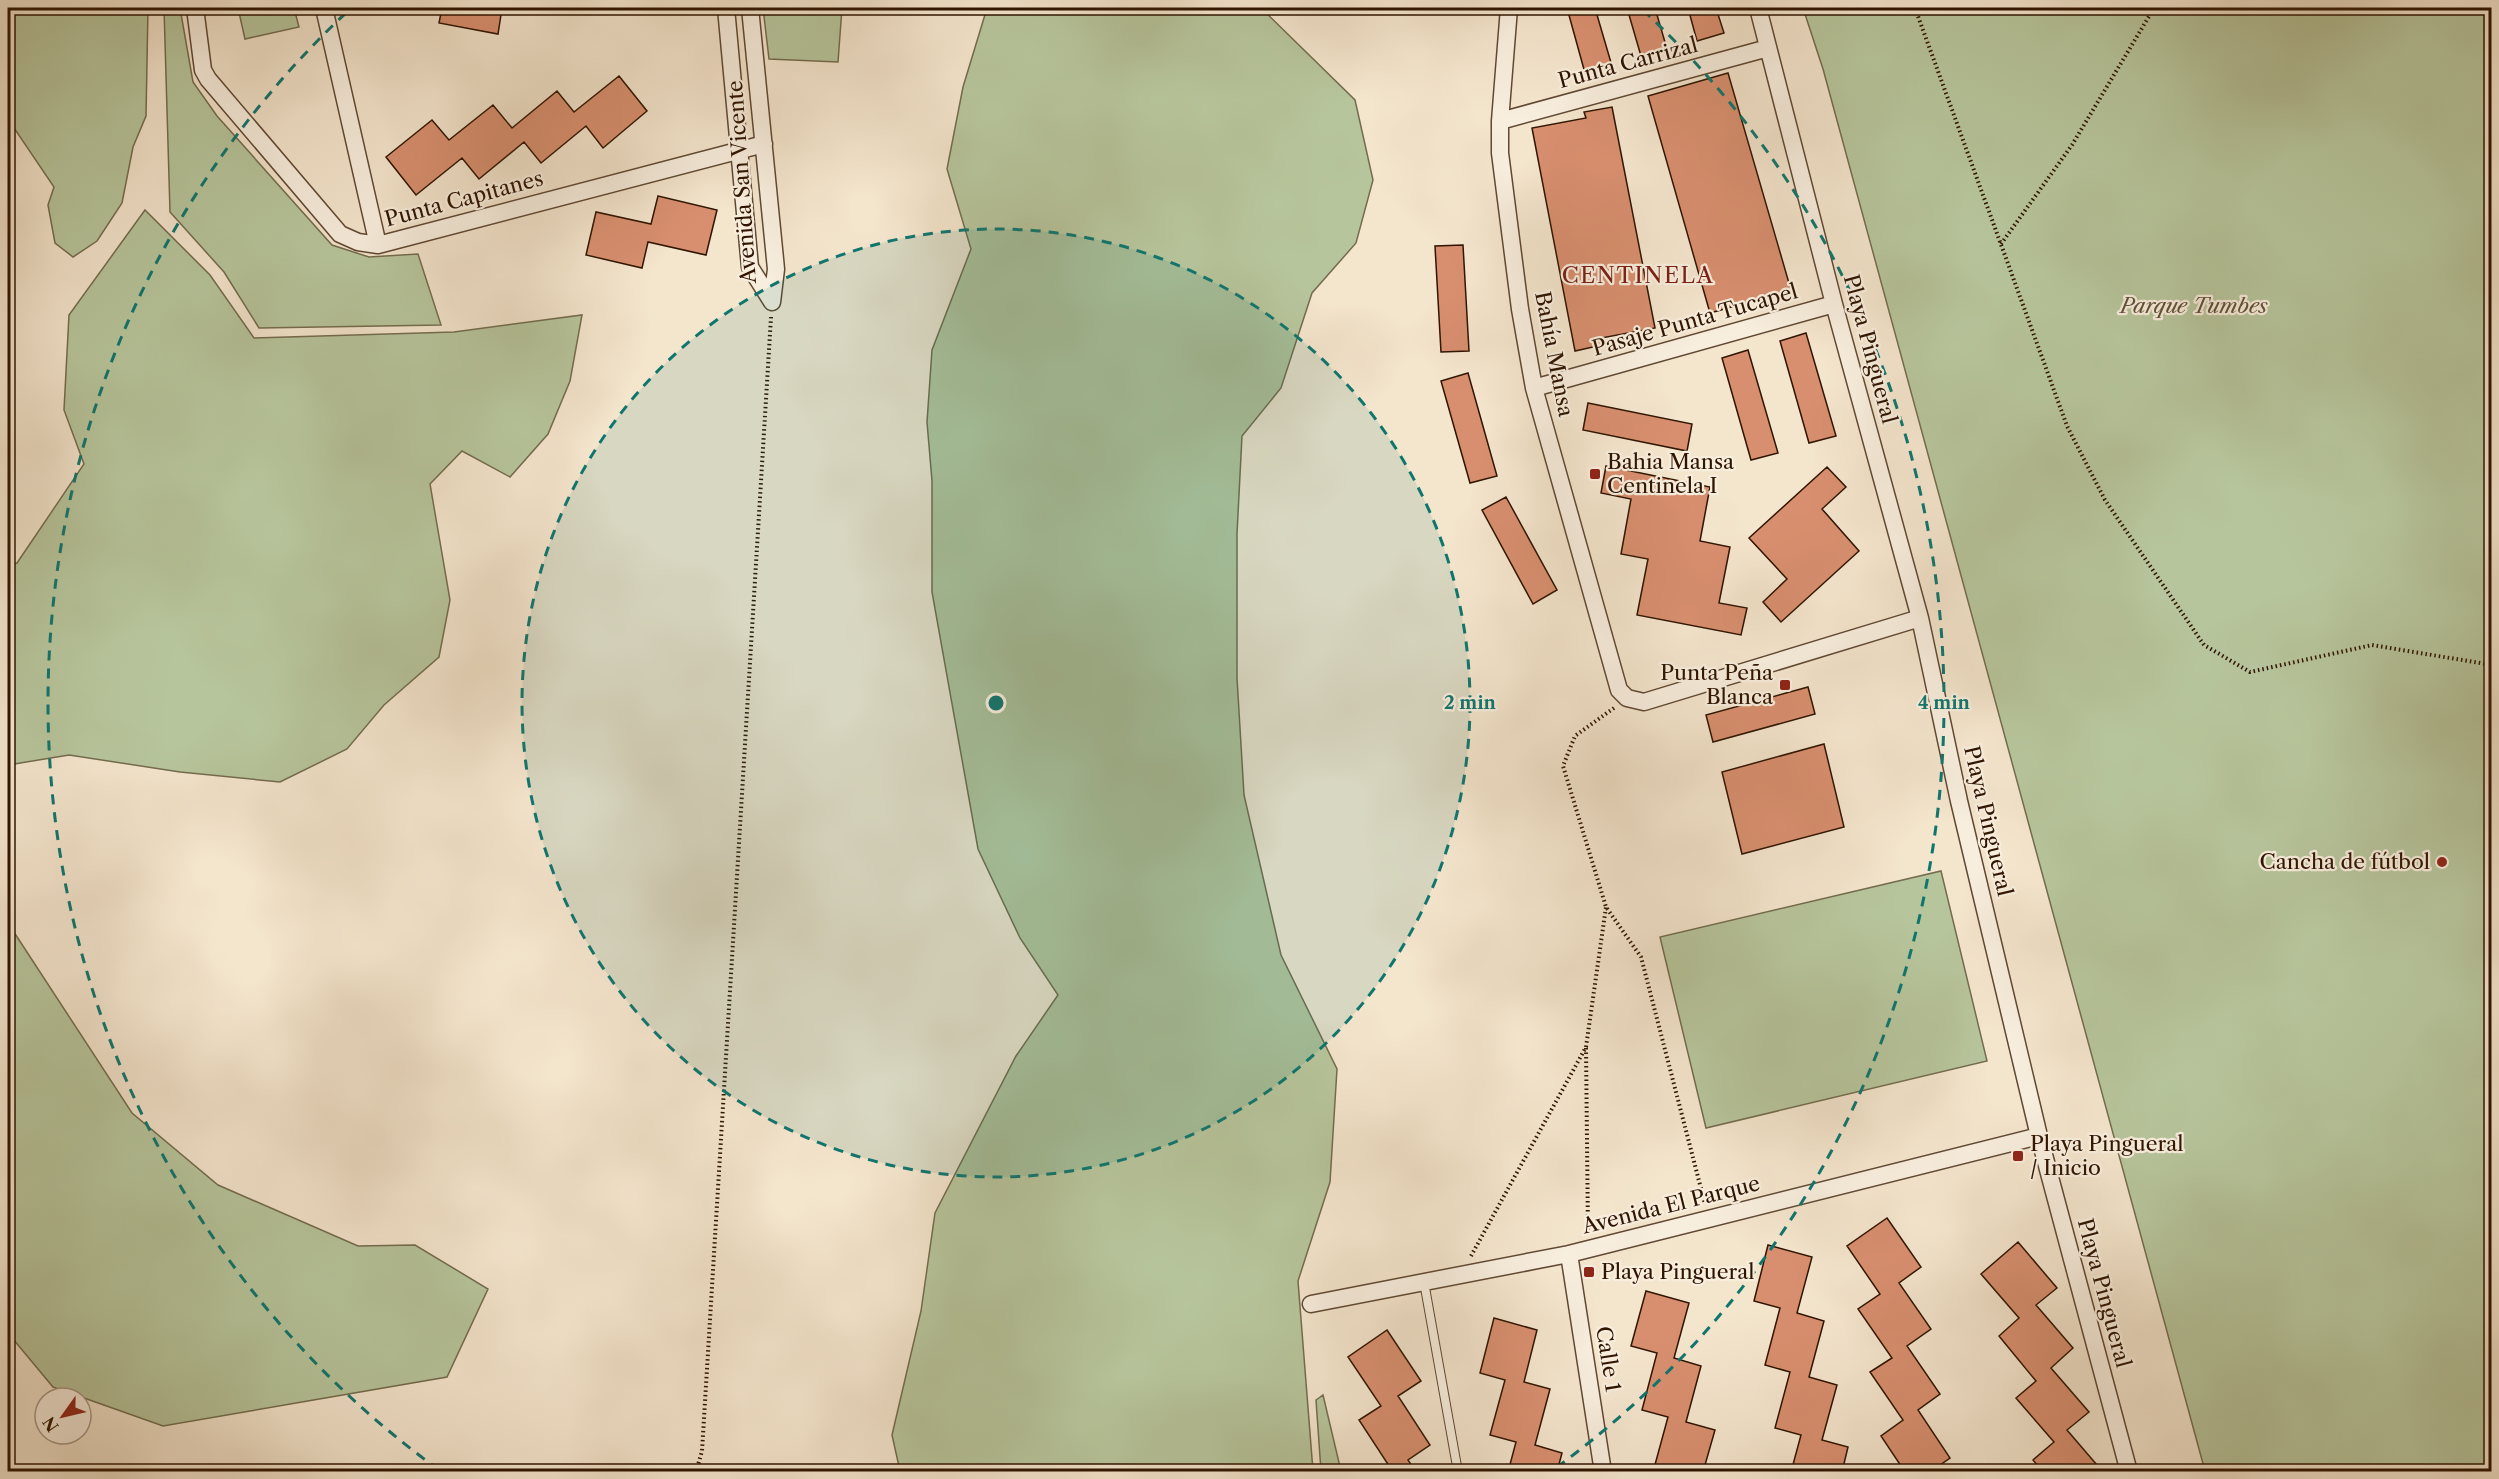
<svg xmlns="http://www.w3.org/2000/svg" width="2499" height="1479" viewBox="0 0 2499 1479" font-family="'Libre Caslon Text',serif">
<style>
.green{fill:#b7c59c;stroke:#736c4e;stroke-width:1.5}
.building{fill:#d88f6f;stroke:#2f1400;stroke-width:1.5}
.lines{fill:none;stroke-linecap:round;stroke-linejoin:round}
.lane-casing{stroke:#604833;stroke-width:10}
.street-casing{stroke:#604833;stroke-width:19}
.path{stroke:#2f1400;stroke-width:4;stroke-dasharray:1.5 3;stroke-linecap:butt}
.lane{stroke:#f8eede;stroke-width:8}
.street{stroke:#f8eede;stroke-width:16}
.ring{fill:none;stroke:#0f766e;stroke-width:3;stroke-dasharray:10 8}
.poi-dot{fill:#8f2418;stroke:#f8eede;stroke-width:2}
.labels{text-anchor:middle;stroke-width:4.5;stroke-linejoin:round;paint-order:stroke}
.street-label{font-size:21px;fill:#2f1400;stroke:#f8eede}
.park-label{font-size:21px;font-style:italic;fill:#5f5237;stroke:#f8eede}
.poi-label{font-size:21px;fill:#2f1400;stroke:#f8eede;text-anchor:start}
.neighbourhood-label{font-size:22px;letter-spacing:1.5px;fill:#7a1f14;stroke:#f8eede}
.centre{fill:#0f766e;stroke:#f8eede;stroke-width:3}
.ring-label{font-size:18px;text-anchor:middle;font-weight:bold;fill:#0f766e;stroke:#f8eede;stroke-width:4.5;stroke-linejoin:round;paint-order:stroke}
</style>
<rect width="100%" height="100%" fill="#f4e5cd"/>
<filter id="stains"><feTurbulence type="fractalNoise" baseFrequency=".00333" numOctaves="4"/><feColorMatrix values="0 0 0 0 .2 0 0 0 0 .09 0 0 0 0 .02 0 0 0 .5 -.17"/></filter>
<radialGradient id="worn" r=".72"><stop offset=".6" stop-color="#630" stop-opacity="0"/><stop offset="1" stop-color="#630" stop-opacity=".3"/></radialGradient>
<path class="green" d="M 8,8 L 148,8 L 146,116 L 133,147 L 122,203 L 97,241 L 73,257 L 55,243 L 48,205 L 54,187 L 8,119 Z
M 164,8 L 180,8 L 193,82 L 217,116 L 332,245 L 369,257 L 418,254 L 441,325 L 259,328 L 224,272 L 170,212 Z
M 238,8 L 294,8 L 299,27 L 245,39 Z
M 763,8 L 842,8 L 838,62 L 769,59 Z
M 987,8 L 1261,8 L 1355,100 L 1373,180 L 1356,243 L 1312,293 L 1281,388 L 1242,436 L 1237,534 L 1237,678 L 1244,795 L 1281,955 L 1337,1069 L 1330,1182 L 1298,1281 L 1313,1471 L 900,1471 L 892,1435 L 921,1311 L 935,1213 L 1016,1056 L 1058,995 L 1020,938 L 978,849 L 932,592 L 932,481 L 927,422 L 932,350 L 971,249 L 947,169 L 963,87 Z
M 1803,8 L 2491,8 L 2491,1471 L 2205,1471 L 1823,69 Z
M 145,210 L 210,275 L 254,338 L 454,332 L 582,315 L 570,381 L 548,434 L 510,477 L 462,451 L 430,484 L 450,600 L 439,657 L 384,705 L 347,749 L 280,782 L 180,772 L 69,755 L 8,765 L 8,566 L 17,563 L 84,464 L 64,410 L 69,315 Z
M 1941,871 L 1987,1061 L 1706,1128 L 1660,937 Z
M 8,923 L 132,1113 L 218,1185 L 358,1246 L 415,1245 L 488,1289 L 447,1377 L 163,1426 L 53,1387 L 8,1333 Z
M 1323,1395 L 1341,1471 L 1321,1471 L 1316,1400 Z"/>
<path class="building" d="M 442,8 L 502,8 L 498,34 L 439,23 Z
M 1567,8 L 1595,8 L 1612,66 L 1585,73 Z
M 1627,8 L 1655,8 L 1667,49 L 1641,56 Z
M 1688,8 L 1716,8 L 1724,33 L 1697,41 Z
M 1728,73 L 1791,290 L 1710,313 L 1648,96 Z
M 619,76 L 647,111 L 603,148 L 586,126 L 541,163 L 524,142 L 479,179 L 462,158 L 416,195 L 386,157 L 432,120 L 449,140 L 493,105 L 512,128 L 557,91 L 574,112 Z
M 1612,107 L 1655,328 L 1601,338 L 1602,345 L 1575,351 L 1532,128 L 1586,118 L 1584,112 Z
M 658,196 L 717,210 L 706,255 L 648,242 L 642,268 L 586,255 L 596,212 L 651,224 Z
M 1463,245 L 1469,351 L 1441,352 L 1435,246 Z
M 1806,333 L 1836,436 L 1809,443 L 1780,341 Z
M 1748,350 L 1778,453 L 1751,460 L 1722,358 Z
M 1468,373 L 1497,476 L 1470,483 L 1441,381 Z
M 1588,403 L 1692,424 L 1687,451 L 1583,430 Z
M 1606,466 L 1710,487 L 1700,541 L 1730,547 L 1719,603 L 1747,608 L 1741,635 L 1637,615 L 1648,559 L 1621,554 L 1631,499 L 1601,493 Z
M 1827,467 L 1846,487 L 1822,509 L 1859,551 L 1781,622 L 1763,602 L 1787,579 L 1749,538 Z
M 1506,497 L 1557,590 L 1533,604 L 1482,510 Z
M 1808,687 L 1815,714 L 1713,742 L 1706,715 Z
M 1824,744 L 1844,827 L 1742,854 L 1722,772 Z
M 1887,1218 L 1921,1267 L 1899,1283 L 1931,1329 L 1907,1346 L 1940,1394 L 1918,1410 L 1950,1458 L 1930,1472 L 1905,1472 L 1881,1436 L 1903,1420 L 1870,1372 L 1892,1358 L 1858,1309 L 1880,1294 L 1847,1246 Z
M 2018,1242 L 2057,1288 L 2036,1305 L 2073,1348 L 2051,1368 L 2089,1412 L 2067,1430 L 2103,1472 L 2043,1472 L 2033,1460 L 2054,1442 L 2016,1398 L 2036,1381 L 1999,1336 L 2019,1318 L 1981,1274 Z
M 1768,1245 L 1812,1257 L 1797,1313 L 1824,1321 L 1809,1377 L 1837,1385 L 1822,1440 L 1848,1447 L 1842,1472 L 1791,1472 L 1801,1435 L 1775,1428 L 1790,1372 L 1765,1365 L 1780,1308 L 1754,1301 Z
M 1646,1291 L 1689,1303 L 1674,1358 L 1701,1366 L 1686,1422 L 1715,1430 L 1703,1472 L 1653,1472 L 1668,1417 L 1642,1410 L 1657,1353 L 1631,1346 Z
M 1494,1318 L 1537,1330 L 1524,1382 L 1550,1389 L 1535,1445 L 1562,1453 L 1557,1472 L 1508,1472 L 1516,1442 L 1490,1435 L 1505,1380 L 1480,1373 Z
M 1387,1330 L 1421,1381 L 1398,1396 L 1430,1445 L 1408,1460 L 1416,1472 L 1393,1472 L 1359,1420 L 1381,1406 L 1348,1357 Z"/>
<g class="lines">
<defs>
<path id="lane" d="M 1424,1282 L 1458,1472"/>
<path id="street" d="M 195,8 L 203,70 L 208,79 L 340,234 L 358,242 L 378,245 L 764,144
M 324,8 L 378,245
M 726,8 L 750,267 L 772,302
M 750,8 L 776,269 L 772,302
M 1509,8 L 1500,121 L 1500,153 L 1520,309 L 1534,388 L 1619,690 L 1627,698 L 1644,702 L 1920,618
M 1758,8 L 1834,304 L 1920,618 L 1959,801 L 2039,1136 L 2129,1472
M 1500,121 L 1768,48
M 1534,388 L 1834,304
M 1569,1254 L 1603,1472
M 1311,1304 L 1569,1254 L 2039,1136"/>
</defs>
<use href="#lane" class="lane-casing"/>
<use href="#street" class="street-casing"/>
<path class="path" d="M 1915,8 L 2067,426 L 2105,500 L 2204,645 L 2250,672 L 2372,645 L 2492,665
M 2001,244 L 2072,145 L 2154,8
M 1614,708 L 1575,736 L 1563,766 L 1606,907 L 1641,957 L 1705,1204
M 1586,1048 L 1588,1232
M 1471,1256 L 1586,1047 L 1606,907
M 696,1472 L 702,1451 L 771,317"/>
<use href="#lane" class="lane"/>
<use href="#street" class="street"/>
</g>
<circle cx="996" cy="703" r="474" fill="#0f766e" fill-opacity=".12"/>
<g class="ring">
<circle cx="996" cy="703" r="474"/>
<path d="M439 1470A948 948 0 0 1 349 10M1643 10A948 948 0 0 1 1553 1470"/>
</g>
<g class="poi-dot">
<rect x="1589" y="468" width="12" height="12" rx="3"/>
<rect x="1779" y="679" width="12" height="12" rx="3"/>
<circle cx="2442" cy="862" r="6"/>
<rect x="2012" y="1150" width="12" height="12" rx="3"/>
<rect x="1583" y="1266" width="12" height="12" rx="3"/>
</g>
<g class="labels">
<g class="street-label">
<text transform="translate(1628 63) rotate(-15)" y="7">Punta Carrizal</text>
<text transform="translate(742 182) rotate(-94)" y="7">Avenida San Vicente</text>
<text transform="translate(464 199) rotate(-15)" y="7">Punta Capitanes</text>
<text transform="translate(1695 320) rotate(-16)" y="7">Pasaje Punta Tucapel</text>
<text transform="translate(1870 349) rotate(75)" y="7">Playa Pingueral</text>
<text transform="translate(1554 354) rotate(79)" y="7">Bahía Mansa</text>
<text transform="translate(1988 821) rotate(77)" y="7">Playa Pingueral</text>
<text transform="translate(1671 1205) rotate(-14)" y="7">Avenida El Parque</text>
<text transform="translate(2104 1293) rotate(75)" y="7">Playa Pingueral</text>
<text transform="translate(1608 1359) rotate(81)" y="7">Calle 1</text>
</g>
<g class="park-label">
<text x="2194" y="313">Parque Tumbes</text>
</g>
<g class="poi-label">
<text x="1607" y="469">Bahia Mansa<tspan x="1607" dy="24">Centinela I</tspan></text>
<text x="1773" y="680" text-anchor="end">Punta Peña<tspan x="1773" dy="24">Blanca</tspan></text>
<text x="2430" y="869" text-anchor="end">Cancha de fútbol</text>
<text x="2030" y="1151">Playa Pingueral<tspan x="2030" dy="24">/ Inicio</tspan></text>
<text x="1601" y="1279">Playa Pingueral</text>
</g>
<g class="neighbourhood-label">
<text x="1638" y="283">CENTINELA</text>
</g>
</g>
<circle cx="996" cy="703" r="9" class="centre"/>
<g class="ring-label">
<text x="1470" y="709">2 min</text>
<text x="1944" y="709">4 min</text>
</g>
<rect width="2499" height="1479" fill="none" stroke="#f4e5cd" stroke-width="30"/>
<rect x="9" y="9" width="2481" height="1461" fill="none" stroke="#2f1400" stroke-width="3"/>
<rect x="15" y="15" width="2469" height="1449" fill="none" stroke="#2f1400" stroke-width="1.5"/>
<g transform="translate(63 1416) rotate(236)"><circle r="28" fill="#f8eede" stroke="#a89785" stroke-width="1.5"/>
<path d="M0-4.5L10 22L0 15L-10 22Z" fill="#8f2418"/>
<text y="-9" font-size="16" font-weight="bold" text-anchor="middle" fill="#2f1400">N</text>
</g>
<rect width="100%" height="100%" filter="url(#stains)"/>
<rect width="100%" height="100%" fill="url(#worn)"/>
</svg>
